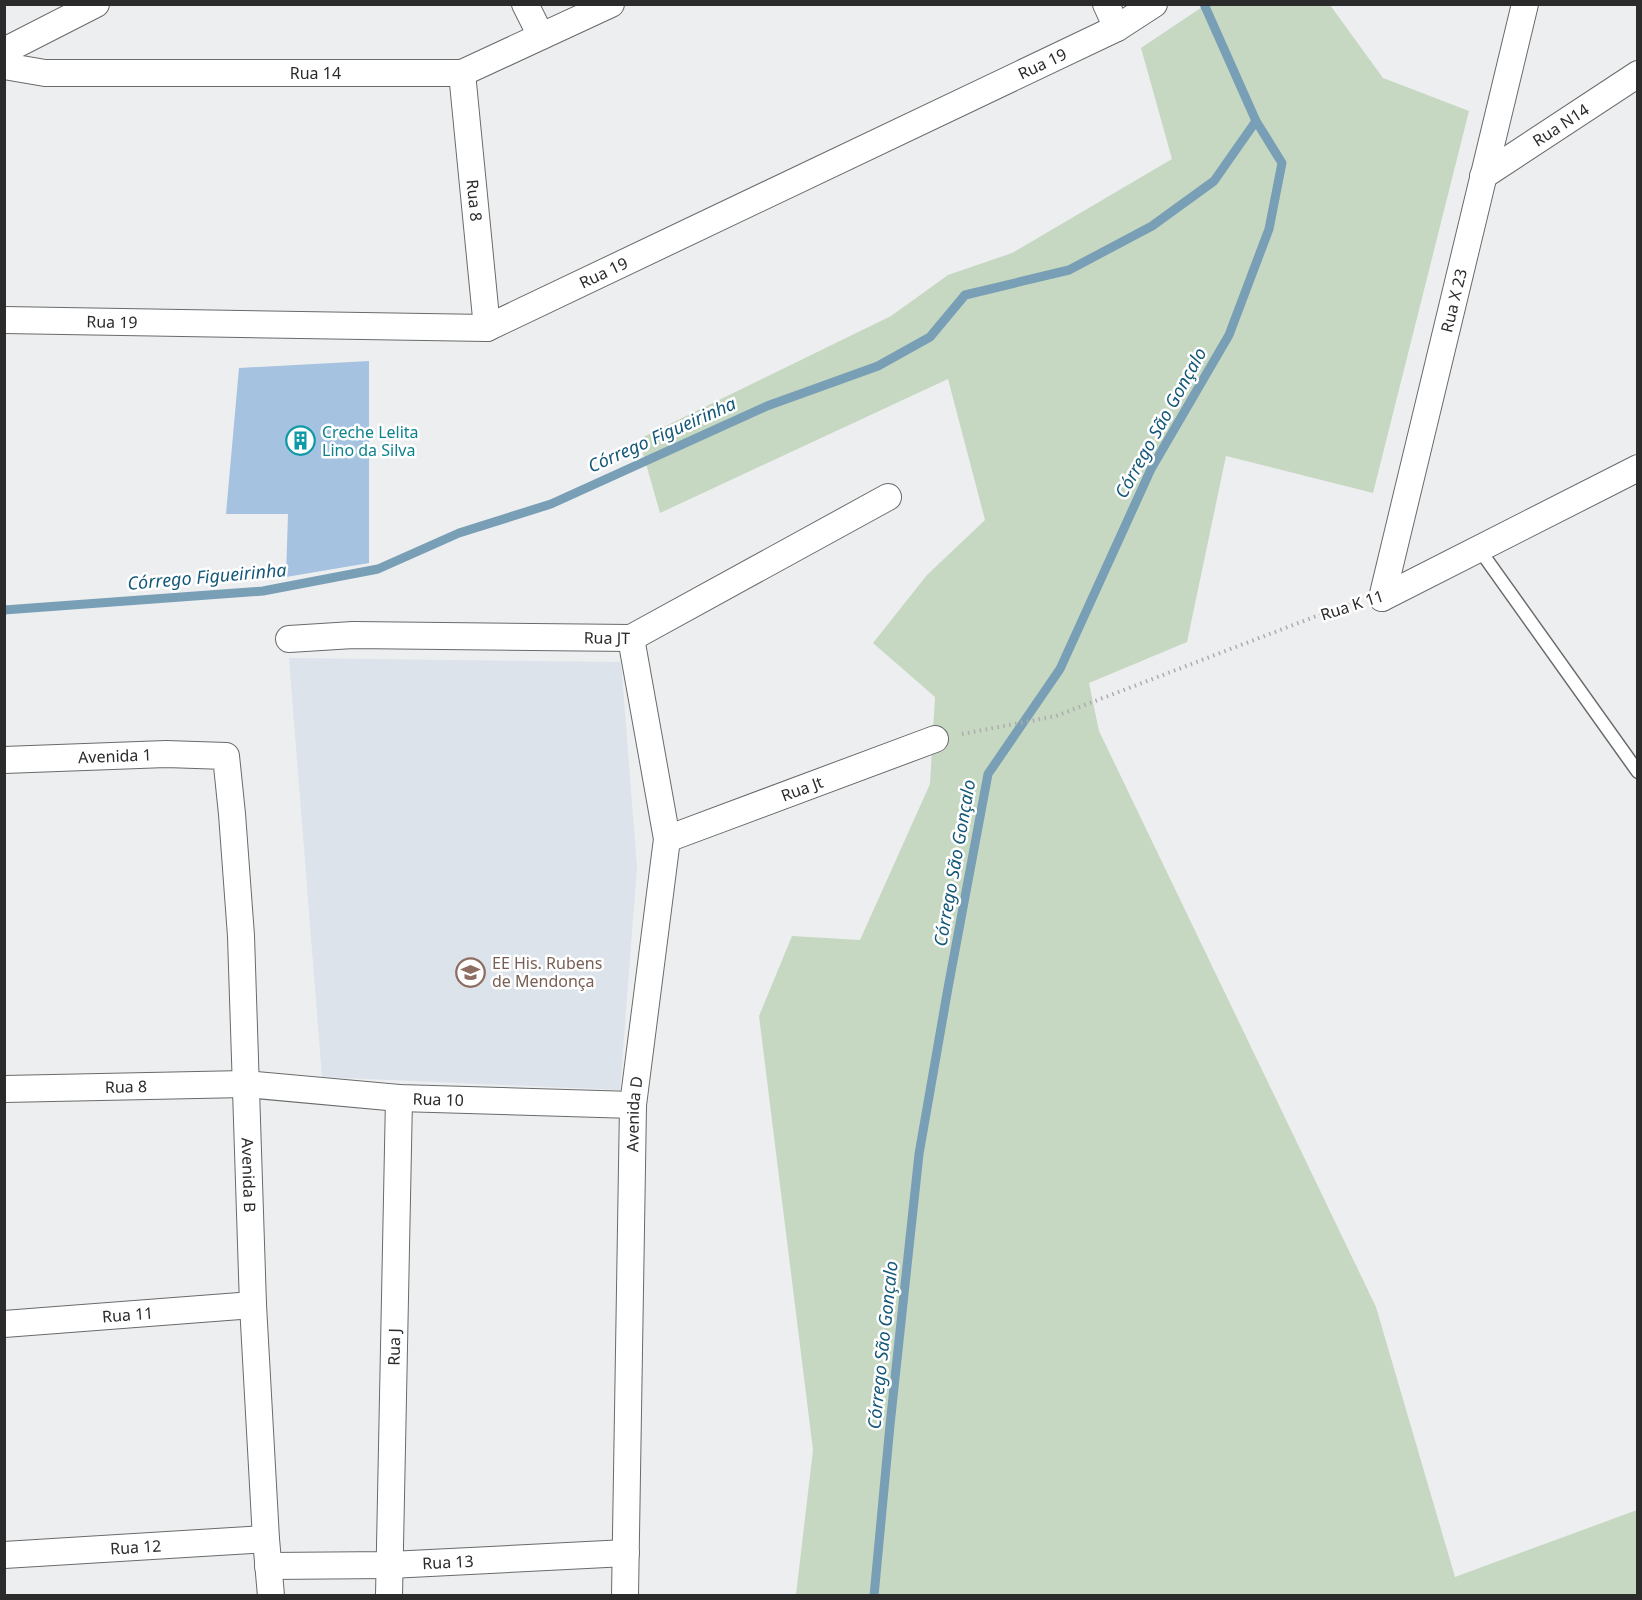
<svg xmlns="http://www.w3.org/2000/svg" width="1642" height="1600" viewBox="0 0 1642 1600" font-family="'Noto Sans',sans-serif">
<style>
.built{fill:#dce3eb}
.green{fill:#c6d8c1}
.lines{fill:none;stroke-linecap:round;stroke-linejoin:round}
.stream{stroke:#789fb5;stroke-width:9}
.building{fill:#a5c2e1}
.lane-casing{stroke:#686a6b;stroke-width:15}
.street-casing{stroke:#686a6b;stroke-width:28}
.path{stroke:#abacae;stroke-width:4;stroke-dasharray:1.5 4.5;stroke-linecap:butt}
.lane{stroke:#fff;stroke-width:12}
.street{stroke:#fff;stroke-width:26}
.labels{text-anchor:middle;stroke-width:5;stroke-linejoin:round;paint-order:stroke}
.street-label{font-size:16px;fill:#2b2b2c;stroke:#fff}
.culture-label{font-size:16px;fill:#0d838f;stroke:#fff;text-anchor:start}
.education-label{font-size:16px;fill:#785e54;stroke:#fff;text-anchor:start}
.water-label{font-size:18px;font-style:italic;fill:#145879;stroke:#fff}
</style>
<rect width="100%" height="100%" fill="#edeef0"/>
<path class="built" d="M 289,658 L 621,662 L 637,867 L 620,1090 L 322,1077 Z"/>
<path class="green" d="M 1205,5 L 1330,5 L 1383,78 L 1469,111 L 1373,493 L 1226,456 L 1187,642 L 1089,683 L 1099,731 L 1376,1307 L 1455,1577 L 1637,1510 L 1637,1595 L 796,1595 L 813,1450 L 759,1016 L 792,936 L 860,940 L 930,784 L 935,697 L 873,643 L 927,575 L 985,520 L 948,379 L 660,513 L 639,439 L 891,316 L 948,275 L 1012,253 L 1172,159 L 1141,48 Z"/>
<g class="lines">
<path class="stream" d="M 4,610 L 263,591 L 378,569 L 459,533 L 551,504 L 767,406 L 878,366 L 930,337 L 965,295 L 1069,270 L 1152,226 L 1214,181 L 1256,121
M 874,1596 L 890,1425 L 919,1154 L 948,988 L 988,774 L 1060,669 L 1151,469 L 1229,335 L 1269,229 L 1282,163 L 1256,121 L 1204,4"/>
</g>
<path class="building" d="M 369,361 L 369,563 L 286,577 L 288,514 L 226,514 L 239,368 Z"/>
<g class="lines">
<defs>
<path id="lane" d="M 1479,549 L 1638,772"/>
<g id="street">
<path d="M 525,4 L 541,36"/>
<path d="M 1106,4 L 1117,28"/>
<path d="M 4,51 L 96,4"/>
<path id="s1" d="M 4,66 L 45,73 L 462,73 L 611,4"/>
<path id="s2" d="M 462,73 L 487,328"/>
<path id="s3" d="M 1483,176 L 1638,74"/>
<path id="s4" d="M 4,320 L 487,328 L 1117,28 L 1154,4"/>
<path id="s5" d="M 1382,598 L 1525,4"/>
<path d="M 1382,598 L 1638,468"/>
<path id="s6" d="M 289,639 L 353,635 L 631,638 L 888,497"/>
<path id="s7" d="M 4,760 L 166,754 L 226,756 L 232,814 L 241,936 L 253,1305 L 266,1539 L 271,1596"/>
<path id="s8" d="M 667,839 L 935,739"/>
<path id="s9" d="M 4,1089 L 245,1084 L 399,1098 L 633,1105"/>
<path id="s10" d="M 4,1324 L 253,1305"/>
<path id="s11" d="M 4,1555 L 266,1539"/>
<path id="s12" d="M 268,1566 L 390,1565 L 626,1553"/>
<path id="s13" d="M 389,1596 L 399,1098"/>
<path id="s14" d="M 625,1596 L 633,1105 L 667,839 L 631,638"/>
</g>
</defs>
<use href="#lane" class="lane-casing"/>
<use href="#street" class="street-casing"/>
<path class="path" d="M 962,734 L 1056,716 L 1340,607 L 1355,604"/>
<use href="#lane" class="lane"/>
<use href="#street" class="street"/>
</g>
<defs>
<symbol id="building-ring" viewBox="-11 -11 22 22"><circle r="9.5" fill="#fff" stroke="#0f9aa8" stroke-width="1.5"/><path d="M-4-6H4V6H1V3H-1V6H-4ZM-2.5-4.3h1.7v1.8h-1.7ZM.8-4.3h1.7v1.8H.8ZM-2.5-1h1.7V.8h-1.7ZM.8-1h1.7V.8H.8Z" fill="#0f9aa8"/></symbol>
<symbol id="school-ring" viewBox="-11 -11 22 22"><circle r="9.5" fill="#fff" stroke="#8d6e63" stroke-width="1.5"/><path d="M0-5L7-2L0 1L-7-2ZM-4 1L0 2.5L4 1V4Q0 6-4 4Z" fill="#8d6e63"/></symbol>
</defs>
<g fill-rule="evenodd">
<use href="#building-ring" x="284" y="424" width="33" height="33"/>
<use href="#school-ring" x="454" y="956" width="33" height="33"/>
</g>
<g class="labels">
<g class="street-label">
<text dy="6" stroke="none"><textPath href="#s4" startOffset="1098">Rua 19</textPath></text>
<text dy="6" stroke="none"><textPath href="#s1" startOffset="312">Rua 14</textPath></text>
<text dy="6" stroke="none"><textPath href="#s3" startOffset="93">Rua N14</textPath></text>
<text dy="6" stroke="none"><textPath href="#s2" startOffset="128">Rua 8</textPath></text>
<text dy="6" stroke="none"><textPath href="#s4" startOffset="612">Rua 19</textPath></text>
<text dy="6" stroke="none"><textPath href="#s5" startOffset="306">Rua X 23</textPath></text>
<text dy="6" stroke="none"><textPath href="#s4" startOffset="108">Rua 19</textPath></text>
<text transform="translate(1352 605) rotate(-18)" y="6">Rua K 11</text>
<text dy="6" stroke="none"><textPath href="#s6" startOffset="318">Rua JT</textPath></text>
<text dy="6" stroke="none"><textPath href="#s7" startOffset="111">Avenida 1</textPath></text>
<text dy="6" stroke="none"><textPath href="#s8" startOffset="144">Rua Jt</textPath></text>
<text dy="6" stroke="none"><textPath href="#s9" startOffset="122">Rua 8</textPath></text>
<text dy="6" stroke="none"><textPath href="#s9" startOffset="435">Rua 10</textPath></text>
<text dy="6" stroke="none"><textPath href="#s14" startOffset="482">Avenida D</textPath></text>
<text dy="6" stroke="none"><textPath href="#s7" startOffset="642">Avenida B</textPath></text>
<text dy="6" stroke="none"><textPath href="#s10" startOffset="124">Rua 11</textPath></text>
<text dy="6" stroke="none"><textPath href="#s13" startOffset="249">Rua J</textPath></text>
<text dy="6" stroke="none"><textPath href="#s11" startOffset="132">Rua 12</textPath></text>
<text dy="6" stroke="none"><textPath href="#s12" startOffset="180">Rua 13</textPath></text>
</g>
<g class="culture-label">
<text x="322" y="438">Creche Lelita<tspan x="322" dy="18">Lino da Silva</tspan></text>
</g>
<g class="education-label">
<text x="492" y="969">EE His. Rubens<tspan x="492" dy="18">de Mendonça</tspan></text>
</g>
<g class="water-label">
<text transform="translate(1161 423) rotate(-61)" y="6">Córrego São Gonçalo</text>
<text transform="translate(662 435) rotate(-24)" y="6">Córrego Figueirinha</text>
<text transform="translate(207 577) rotate(-5)" y="6">Córrego Figueirinha</text>
<text transform="translate(955 863) rotate(-80)" y="6">Córrego São Gonçalo</text>
<text transform="translate(883 1345) rotate(-84)" y="6">Córrego São Gonçalo</text>
</g>
</g>
<rect width="1642" height="1600" fill="none" stroke="#2b2b2c" stroke-width="12"/>
</svg>
